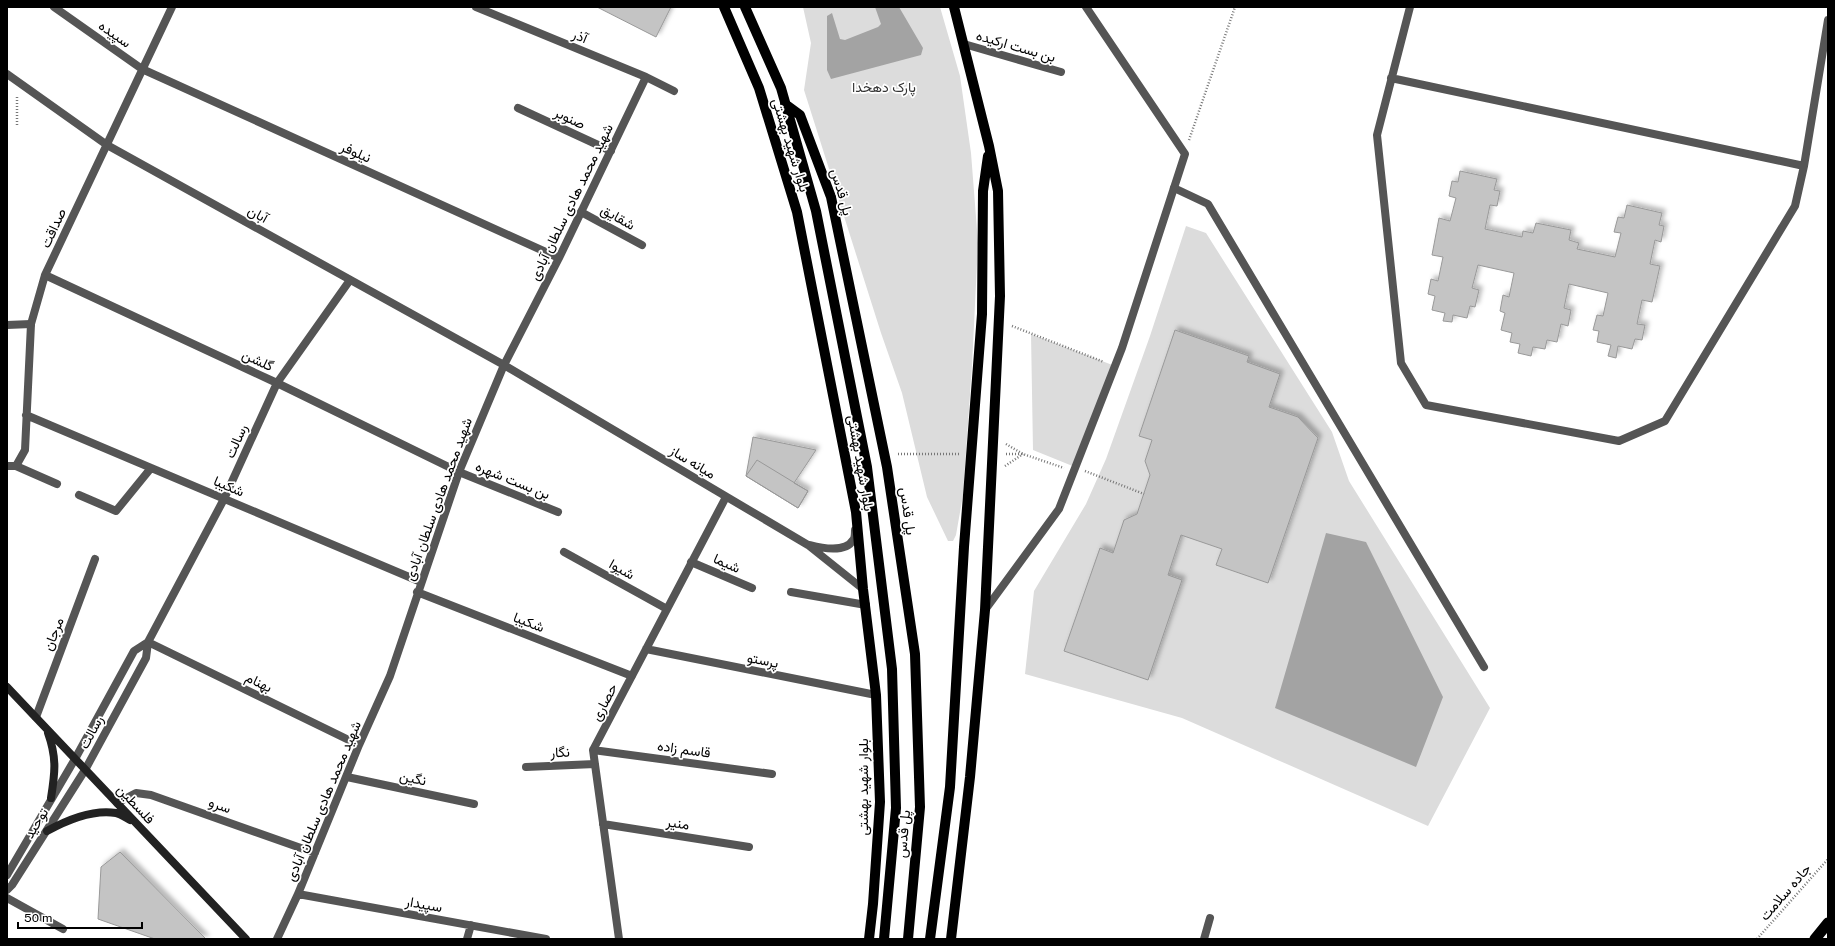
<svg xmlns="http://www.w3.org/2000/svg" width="1835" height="946" viewBox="0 0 1835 946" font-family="'Public Sans',Vazirmatn,sans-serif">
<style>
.green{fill:#dcdcdc}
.water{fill:#a3a3a3}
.building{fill:#c4c4c4;stroke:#999;filter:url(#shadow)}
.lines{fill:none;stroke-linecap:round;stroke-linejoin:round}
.path{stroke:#777;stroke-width:2.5;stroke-dasharray:1 2;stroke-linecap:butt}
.service{stroke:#555;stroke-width:8}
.minor{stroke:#555;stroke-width:8}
.tertiary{stroke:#555;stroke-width:8}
.secondary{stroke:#222;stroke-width:8}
.primary{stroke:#000;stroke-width:10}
.trunk{stroke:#000;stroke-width:11}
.labels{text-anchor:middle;stroke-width:3.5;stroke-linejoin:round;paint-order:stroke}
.street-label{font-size:14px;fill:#000;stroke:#fff}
.park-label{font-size:14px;fill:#333;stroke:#fff}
</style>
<defs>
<filter id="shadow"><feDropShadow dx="3.5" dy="-3.5" stdDeviation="2" flood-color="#0004"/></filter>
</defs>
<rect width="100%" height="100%" fill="#fff"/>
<path class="green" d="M 803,7 L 940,7 L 960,76 L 971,153 L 978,243 L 972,366 L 963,495 L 956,535 L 953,541 L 948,541 L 927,497 L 902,393 L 881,333 L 804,90 L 811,43 Z
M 1186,226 L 1206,233 L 1332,432 L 1349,481 L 1490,708 L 1428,826 L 1182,718 L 1025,674 L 1034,591 L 1086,504 L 1106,459 L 1150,336 Z
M 1031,334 L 1115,366 L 1075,467 L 1033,450 Z"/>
<path class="water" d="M 875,7 L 899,7 L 923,48 L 921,55 L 831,79 L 827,70 L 827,16 L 832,13 L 840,39 L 845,40 L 878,27 L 881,24 Z
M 1326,533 L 1366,542 L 1443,697 L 1416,767 L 1275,708 Z"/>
<path class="building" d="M 597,7 L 671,7 L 656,37 Z
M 1460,171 L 1497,179 L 1494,190 L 1500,191 L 1497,206 L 1490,205 L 1485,229 L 1522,237 L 1523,231 L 1533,233 L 1536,223 L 1571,230 L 1569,240 L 1579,243 L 1577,249 L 1615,257 L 1621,233 L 1614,232 L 1618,217 L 1624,218 L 1627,205 L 1662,213 L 1659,225 L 1664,226 L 1661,242 L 1655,240 L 1650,264 L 1660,266 L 1652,302 L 1642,300 L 1637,324 L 1645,325 L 1642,340 L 1635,339 L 1632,349 L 1618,346 L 1616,358 L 1608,356 L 1611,345 L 1597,342 L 1599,331 L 1593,330 L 1597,315 L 1603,316 L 1608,293 L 1569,284 L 1564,308 L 1571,310 L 1568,326 L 1561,324 L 1557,342 L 1547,340 L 1545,349 L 1533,347 L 1531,356 L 1518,353 L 1520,344 L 1510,342 L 1512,333 L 1501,330 L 1505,313 L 1500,311 L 1503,295 L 1509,297 L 1514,273 L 1478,265 L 1472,288 L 1479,290 L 1475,307 L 1470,306 L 1467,318 L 1453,315 L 1452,322 L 1443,321 L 1445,313 L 1432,310 L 1435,296 L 1428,294 L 1431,279 L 1438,281 L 1443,257 L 1432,255 L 1439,218 L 1450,221 L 1456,198 L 1449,196 L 1452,181 L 1458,182 Z
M 1175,330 L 1249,356 L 1247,362 L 1280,374 L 1269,407 L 1298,417 L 1318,438 L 1268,583 L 1216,565 L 1222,549 L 1181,535 L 1168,575 L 1182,580 L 1148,680 L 1064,651 L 1100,548 L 1113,553 L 1124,520 L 1137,514 L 1150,475 L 1145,461 L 1152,440 L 1139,436 Z
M 753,437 L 816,450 L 794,483 L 808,491 L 798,508 L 746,476 Z
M 757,460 L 808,491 L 798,508 L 746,476 Z
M 120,852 L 206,939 L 155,939 L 98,919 L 101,867 Z"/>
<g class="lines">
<path class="path" d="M 17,125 L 17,95
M 1189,140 L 1235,7
M 1012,326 L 1104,362
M 1006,444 L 1023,454 L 1064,468
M 898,454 L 959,454
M 1006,454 L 1023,454
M 1005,466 L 1023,454
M 1085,471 L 1144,494
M 1757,939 L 1828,859"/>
<path class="service" d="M 1410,7 L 1377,135 L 1401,363 L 1426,405 L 1619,441 L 1665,421 L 1795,206 L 1804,166 L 1828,20
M 964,44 L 1061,72
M 1391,78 L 1804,166
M 1174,188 L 1208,204 L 1484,667
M 581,212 L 642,245
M 7,325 L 31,324
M 16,466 L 57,484
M 459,472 L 558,512
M 347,777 L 474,804
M 7,898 L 63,929"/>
<path class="minor" d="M 54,7 L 142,69 L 559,258
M 476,7 L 646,77 L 674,91
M 7,74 L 107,145 L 504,365 L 808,545 L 863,589
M 518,108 L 611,151
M 45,275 L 277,383 L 459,472
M 26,415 L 421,582
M 7,466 L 16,466 L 25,450 L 31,324 L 45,275 L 172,7
M 79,495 L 116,511 L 151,468
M 810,545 C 821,548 846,553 853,540 C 855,538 855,533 855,530
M 564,552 L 667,609
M 691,562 L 752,588
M 417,592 L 632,676
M 791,592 L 866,605
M 985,610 L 1059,509 L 1122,348 L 1185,154 L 1086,7
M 148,642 L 359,745
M 646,649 L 876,695
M 36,717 L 95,559
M 593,750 L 772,774
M 75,759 L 134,651 L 148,642
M 526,767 L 595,764
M 85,770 L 146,658 L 148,642 L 224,499 L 277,383 L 350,280
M 117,803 L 136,793 L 151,795 L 315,853
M 603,824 L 749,847
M 298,894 L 546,939
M 277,939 L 298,894 L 359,745 L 390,676 L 459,472 L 504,365 L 559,258 L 646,77
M 467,939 L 471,925
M 619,939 L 593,750 L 726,497
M 1204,939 L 1210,918"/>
<path class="tertiary" d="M 7,875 L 75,759
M 7,890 L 12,885 L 85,770"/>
<path class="secondary" d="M 7,687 L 246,939
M 48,733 C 57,758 55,773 51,798
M 47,831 C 67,820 92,809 116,813 C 121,814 126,818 130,820"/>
<path class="primary" d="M 724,7 L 759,88 L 797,212 L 856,512 L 863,589 L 876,695 L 880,802 L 873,904 L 869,939
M 745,7 L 781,88 L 816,211 L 867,467 L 892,669 L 896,808 L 884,939
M 785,104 L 800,115 L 831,197 L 887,467 L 915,654 L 920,807 L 908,939
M 930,939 L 950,787 L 964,547 L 982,314 L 983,191 L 988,156
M 951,939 L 970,777 L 985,610 L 1000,296 L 998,191 L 989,146 L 954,7"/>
<path class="trunk" d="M 1815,939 L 1828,923"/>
</g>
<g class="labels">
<g class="street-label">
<text transform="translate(115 34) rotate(35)" y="5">سپیده</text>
<text transform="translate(580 36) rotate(22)" y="5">آذر</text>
<text transform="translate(1016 46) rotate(16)" y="5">بن بست ارکیده</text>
<text transform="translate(570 118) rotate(25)" y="5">صنوبر</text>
<text transform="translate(791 145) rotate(73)" y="5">بلوار شهید بهشتی</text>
<text transform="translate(356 152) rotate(24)" y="5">نیلوفر</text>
<text transform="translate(842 192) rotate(74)" y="5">پل قدس</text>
<text transform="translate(571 202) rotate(-64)" y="5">شهید محمد هادی سلطان آبادی</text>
<text transform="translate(258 214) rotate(29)" y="5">آبان</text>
<text transform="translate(618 217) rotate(29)" y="5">شقایق</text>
<text transform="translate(53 228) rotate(-65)" y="5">صداقت</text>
<text transform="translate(258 360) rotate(25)" y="5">گلشن</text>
<text transform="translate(236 441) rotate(-66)" y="5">رسالت</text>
<text transform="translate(693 462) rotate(31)" y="5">میانه ساز</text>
<text transform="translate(861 463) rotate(80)" y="5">بلوار شهید بهشتی</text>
<text transform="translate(513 480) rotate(22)" y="5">بن بست شهره</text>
<text transform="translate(229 486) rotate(23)" y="5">شکیبا</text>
<text transform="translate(438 499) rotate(-70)" y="5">شهید محمد هادی سلطان آبادی</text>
<text transform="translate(908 511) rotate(82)" y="5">پل قدس</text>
<text transform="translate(727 563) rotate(24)" y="5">شیما</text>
<text transform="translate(622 569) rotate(29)" y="5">شیوا</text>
<text transform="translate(529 622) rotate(21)" y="5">شکیبا</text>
<text transform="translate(53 634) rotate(-69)" y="5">مرجان</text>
<text transform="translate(763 660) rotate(11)" y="5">پرستو</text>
<text transform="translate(259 682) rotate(26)" y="5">بهنام</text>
<text transform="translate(604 702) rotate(-62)" y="5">حصاری</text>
<text transform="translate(91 732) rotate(-62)" y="5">رسالت</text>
<text transform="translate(684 749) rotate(8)" y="5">قاسم زاده</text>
<text transform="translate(560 752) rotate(-2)" y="5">نگار</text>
<text transform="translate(413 778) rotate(12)" y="5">نگین</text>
<text transform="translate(863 787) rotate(-90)" y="5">بلوار شهید بهشتی</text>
<text transform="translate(323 801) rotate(-67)" y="5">شهید محمد هادی سلطان آبادی</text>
<text transform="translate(136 804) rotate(47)" y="5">فلسطین</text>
<text transform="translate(220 805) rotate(20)" y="5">سرو</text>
<text transform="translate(36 823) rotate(-58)" y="5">توحید</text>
<text transform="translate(678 823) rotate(9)" y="5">منیر</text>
<text transform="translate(903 834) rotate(-85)" y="5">پل قدس</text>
<text transform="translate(1785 892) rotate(-49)" y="5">جاده سلامت</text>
<text transform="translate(424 904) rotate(10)" y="5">سپیدار</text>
</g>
<g class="park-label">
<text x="884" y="92">پارک دهخدا</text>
</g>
</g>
<rect width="1835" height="946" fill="none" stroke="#000000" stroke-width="16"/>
<path d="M18 922v6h124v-6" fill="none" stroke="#000000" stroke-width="2"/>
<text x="24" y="922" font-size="12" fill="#000000" stroke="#ffffff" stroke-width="3" paint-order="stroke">50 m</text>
</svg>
